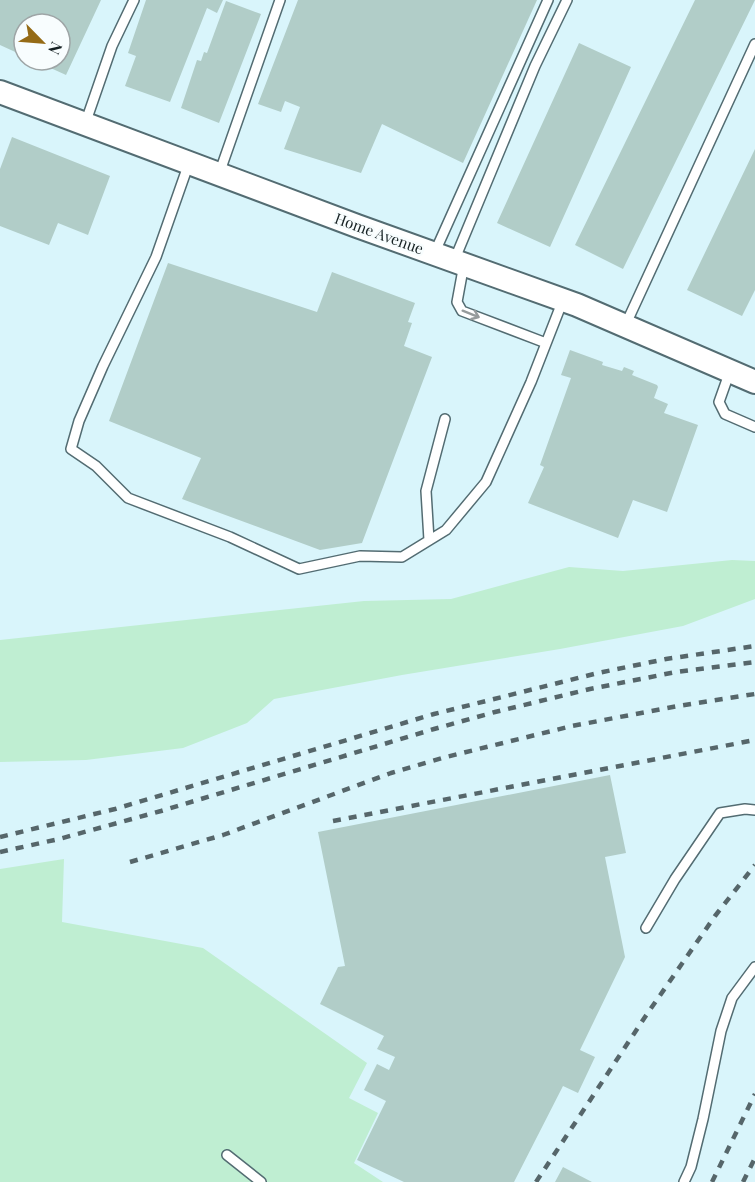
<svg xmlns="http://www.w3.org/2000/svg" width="755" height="1182" viewBox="0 0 755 1182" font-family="'Playfair Display',serif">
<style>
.green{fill:#bfeed2}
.building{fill:#b1cdc8}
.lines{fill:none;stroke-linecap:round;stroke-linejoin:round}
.service-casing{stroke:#536c72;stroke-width:12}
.tertiary-casing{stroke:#536c72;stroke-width:26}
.service{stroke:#fff;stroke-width:9}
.tertiary{stroke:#fff;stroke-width:22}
.rail{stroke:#56666a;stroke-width:4.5;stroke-dasharray:8 8;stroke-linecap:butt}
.oneway{stroke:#969b9c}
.labels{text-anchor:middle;stroke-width:5;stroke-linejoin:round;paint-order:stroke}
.street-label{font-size:15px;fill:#162123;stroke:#f8fdfe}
</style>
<rect width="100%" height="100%" fill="#d9f5fb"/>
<path class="green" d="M 732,560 L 755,561 L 755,599 L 683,626 L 560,649 L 402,675 L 274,699 L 247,723 L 183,748 L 86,760 L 0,762 L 0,640 L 364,601 L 451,599 L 569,567 L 623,571 Z
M 64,859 L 62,922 L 203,948 L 367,1063 L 349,1098 L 378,1113 L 354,1163 L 383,1182 L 0,1182 L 0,869 Z"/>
<path class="building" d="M 0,0 L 101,0 L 66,75 L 33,60 L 60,60 L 60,24 L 24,24 L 24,56 L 0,45 Z
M 146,0 L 223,0 L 217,13 L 207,8 L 170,102 L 125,86 L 136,56 L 128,53 Z
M 298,0 L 537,0 L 463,163 L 382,124 L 361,173 L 284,149 L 300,107 L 285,101 L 281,112 L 258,104 Z
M 695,0 L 755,0 L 623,269 L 575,245 Z
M 226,1 L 261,14 L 219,123 L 181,108 L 197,60 L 201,61 L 204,52 L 207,53 Z
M 579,43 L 631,67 L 550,247 L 497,223 Z
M 12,137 L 110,176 L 88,235 L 58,223 L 49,245 L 0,226 L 0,169 Z
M 755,149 L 755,290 L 742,316 L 687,290 Z
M 168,263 L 317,312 L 332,272 L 415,303 L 408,322 L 412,323 L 404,346 L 432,357 L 362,543 L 320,550 L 182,499 L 201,458 L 109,421 Z
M 570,350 L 603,362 L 602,365 L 622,371 L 624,367 L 634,371 L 632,375 L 657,385 L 658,387 L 654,398 L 668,404 L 664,413 L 698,425 L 667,512 L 633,500 L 618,538 L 528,503 L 544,467 L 540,465 L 571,378 L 561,375 Z
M 610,775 L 626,853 L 605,857 L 625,957 L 580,1050 L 595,1057 L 578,1093 L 563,1086 L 514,1182 L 404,1182 L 357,1160 L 386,1101 L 364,1090 L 377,1064 L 389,1070 L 395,1057 L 377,1049 L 384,1036 L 320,1004 L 338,967 L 345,966 L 318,832 Z
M 563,1167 L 592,1182 L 555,1182 Z"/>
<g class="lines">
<defs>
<path id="service" d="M 85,124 L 112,46 L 134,0
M 189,163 L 156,257 L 103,366 L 79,421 L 71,449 L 96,466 L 128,498 L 230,537 L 299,569 L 360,556 L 402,557 L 446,530 L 486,482 L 531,382 L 563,300
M 219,174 L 280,0
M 434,254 L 548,0
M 454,261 L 535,66 L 567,0
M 464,264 L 457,302 L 462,311 L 546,343
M 625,326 L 755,44
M 730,371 L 719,402 L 725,414 L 755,427
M 429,540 L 426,491 L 445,419
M 646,928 L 675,879 L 720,813 L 745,809 L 755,810
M 227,1155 L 261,1182
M 684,1182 L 691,1167 L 703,1119 L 721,1031 L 732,998 L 755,967"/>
<path id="tertiary" d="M 0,92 L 357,226 L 577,305 L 755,382"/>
</defs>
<use href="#service" class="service-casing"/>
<use href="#tertiary" class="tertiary-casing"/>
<use href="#service" class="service"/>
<use href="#tertiary" class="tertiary"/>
<path class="rail" d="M 333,821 L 755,740
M 0,837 L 115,809 L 434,714 L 598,673 L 666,659 L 755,646
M 0,852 L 59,839 L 161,811 L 434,729 L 495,712 L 590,689 L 676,672 L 755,662
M 130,862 L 223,835 L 391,773 L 446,757 L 572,726 L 678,706 L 755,694
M 536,1182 L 645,1017 L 715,916 L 755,865
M 712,1182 L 755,1094
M 743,1182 L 755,1158"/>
</g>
<defs><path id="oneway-shaft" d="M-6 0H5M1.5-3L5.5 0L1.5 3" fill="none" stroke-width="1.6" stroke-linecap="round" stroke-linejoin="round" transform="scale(1.5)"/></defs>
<use class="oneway" href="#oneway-shaft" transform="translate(471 314) rotate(22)"/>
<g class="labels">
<g class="street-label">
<text transform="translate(379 234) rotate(20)" y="5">Home Avenue</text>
</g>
</g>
<g transform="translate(42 42) rotate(115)"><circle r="28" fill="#f8fdfe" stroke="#9ea5a6" stroke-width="1.5"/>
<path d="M0-4.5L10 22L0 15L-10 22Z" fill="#956b16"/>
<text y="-9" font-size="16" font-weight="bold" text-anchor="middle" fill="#162123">N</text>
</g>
</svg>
